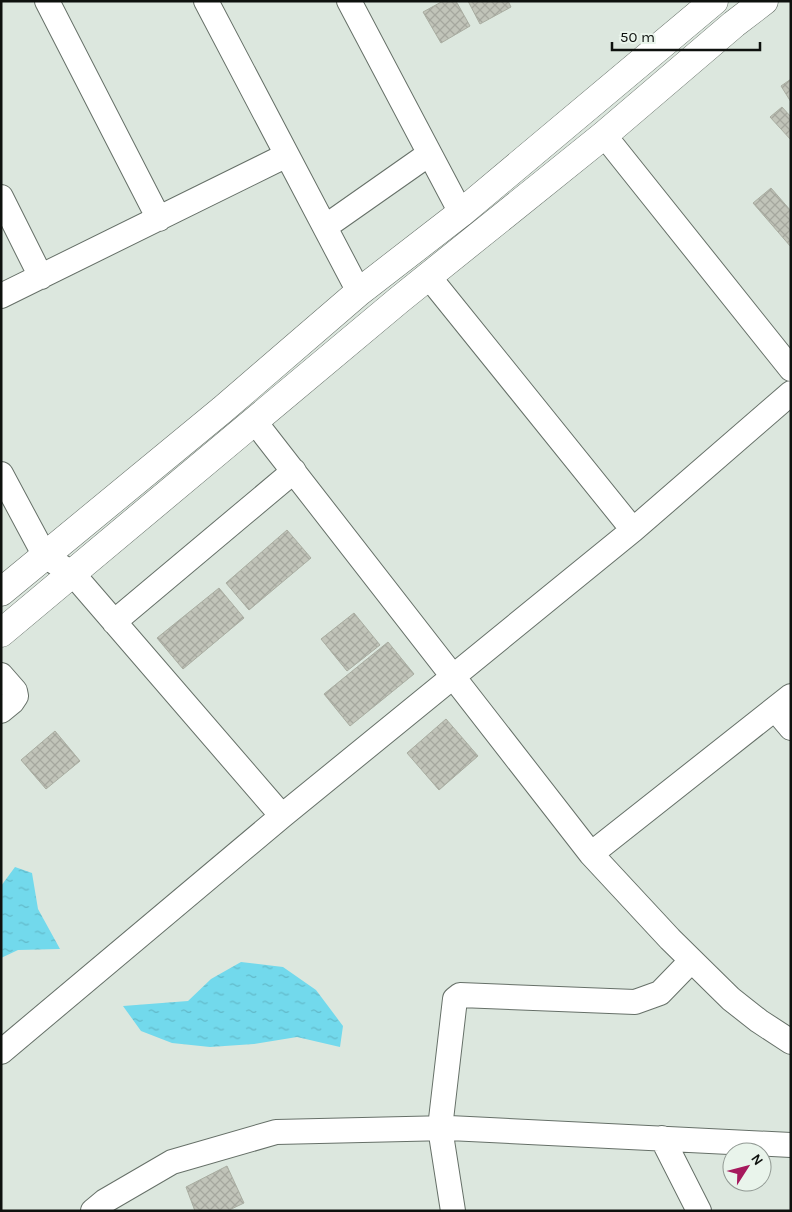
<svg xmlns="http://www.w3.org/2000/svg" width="792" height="1212" viewBox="0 0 792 1212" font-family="Karla,sans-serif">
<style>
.water{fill:url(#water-ripples)}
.building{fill:url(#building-cross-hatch);stroke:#a9ada1}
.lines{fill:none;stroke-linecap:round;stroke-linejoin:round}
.minor-casing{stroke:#667068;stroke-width:26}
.major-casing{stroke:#667068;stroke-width:29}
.minor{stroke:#fff;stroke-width:24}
.major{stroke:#fff;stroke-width:28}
</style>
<defs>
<pattern id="water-ripples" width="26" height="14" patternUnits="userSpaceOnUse" patternTransform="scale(1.25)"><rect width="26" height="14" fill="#72d9ec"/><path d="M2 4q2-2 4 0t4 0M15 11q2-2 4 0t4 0" fill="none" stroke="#62b9c9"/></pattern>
<pattern id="building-cross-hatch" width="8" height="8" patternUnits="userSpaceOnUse" patternTransform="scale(1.25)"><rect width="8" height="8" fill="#c1c4b9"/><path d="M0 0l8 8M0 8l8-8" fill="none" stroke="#a5a79e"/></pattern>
</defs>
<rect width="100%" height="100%" fill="#dce7de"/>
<path class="water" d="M 15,867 L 32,873 L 38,909 L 60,949 L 18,950 L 1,958 L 1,886 Z
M 241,962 L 283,967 L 316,990 L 343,1026 L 340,1047 L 297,1037 L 254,1044 L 210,1047 L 172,1043 L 141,1031 L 123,1006 L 188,1001 L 211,979 Z"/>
<path class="building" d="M 443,1 L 456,1 L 470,26 L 441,43 L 423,12 Z
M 468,1 L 508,1 L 511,7 L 480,24 Z
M 791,79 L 791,102 L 781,86 Z
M 782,107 L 791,117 L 791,140 L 770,117 Z
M 771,188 L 791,211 L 791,247 L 753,203 Z
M 287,530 L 311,558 L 249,610 L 226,583 Z
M 219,588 L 244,618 L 183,669 L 157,638 Z
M 354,613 L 380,645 L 347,671 L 321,639 Z
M 388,642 L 414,674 L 350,726 L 324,694 Z
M 446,719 L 478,756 L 439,790 L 407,753 Z
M 55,731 L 80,761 L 46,789 L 21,760 Z
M 227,1166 L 244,1203 L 227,1211 L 195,1211 L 186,1187 Z"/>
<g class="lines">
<defs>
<path id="minor" d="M 47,1 L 159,219
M 206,1 L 359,292
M 349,1 L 461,213
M 604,135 L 791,369
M 1,197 L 41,277
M 325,227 L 429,154
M 429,277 L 633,530
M 1,296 L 287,155
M 255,422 L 591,854 L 670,939 L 731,999 L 759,1021 L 791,1042
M 1,474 L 45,556 L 73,574 L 282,816
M 114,622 L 294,471
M 1,675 L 15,691 L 16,696 L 12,702 L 1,711
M 775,709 L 791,728
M 591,854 L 791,696
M 1,1052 L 282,816 L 633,530 L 791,393
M 662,1138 L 699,1211
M 93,1211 L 105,1201 L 172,1162 L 276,1132 L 449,1128 L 791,1145
M 453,1211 L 440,1128 L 455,999 L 460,995 L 635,1002 L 660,993 L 691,961"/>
<path id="major" d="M 1,592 L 222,410 L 359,292 L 461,213 L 714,1
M 1,633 L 399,300 L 604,135 L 734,24 L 764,1"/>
</defs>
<use href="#minor" class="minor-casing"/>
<use href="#major" class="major-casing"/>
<use href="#minor" class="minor"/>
<use href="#major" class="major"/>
</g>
<rect width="792" height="1212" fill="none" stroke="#0e110e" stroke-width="5"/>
<g transform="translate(747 1167) rotate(54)"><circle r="24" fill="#e9f4eb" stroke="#919993"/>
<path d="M0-4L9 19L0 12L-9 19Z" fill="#a6195d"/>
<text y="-8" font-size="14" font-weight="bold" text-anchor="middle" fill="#0e110e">N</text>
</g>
<path d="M612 42v8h148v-8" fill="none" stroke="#0e110e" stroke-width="2.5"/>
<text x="620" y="42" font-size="15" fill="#0e110e" stroke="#e9f4eb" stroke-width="4" paint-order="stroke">50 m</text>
</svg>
